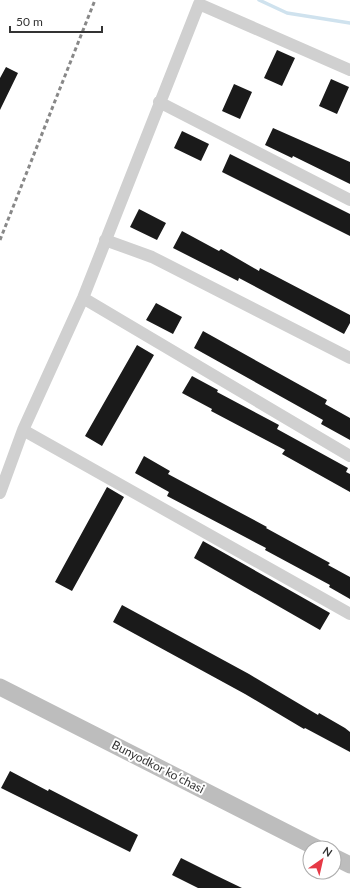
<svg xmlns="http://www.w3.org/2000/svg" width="350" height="888" viewBox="0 0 350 888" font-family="Lato,sans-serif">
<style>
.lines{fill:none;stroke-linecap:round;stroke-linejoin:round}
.stream{stroke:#cfe2ee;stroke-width:3.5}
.building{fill:#1a1a1a}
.street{stroke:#d0d0d0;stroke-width:12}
.secondary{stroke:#bdbdbd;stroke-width:17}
.rail{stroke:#888;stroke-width:3;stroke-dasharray:4 3;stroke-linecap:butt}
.labels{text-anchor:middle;stroke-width:4;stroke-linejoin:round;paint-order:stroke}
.street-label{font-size:12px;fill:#333;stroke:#fff}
</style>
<rect width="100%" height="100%" fill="#fff"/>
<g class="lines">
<path class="stream" d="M 259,0 L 287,13 L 350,23"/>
</g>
<path class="building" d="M 277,50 L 295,58 L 282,86 L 264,78 Z
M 6,67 L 18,73 L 0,110 L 0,78 Z
M 331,79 L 349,87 L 337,114 L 319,106 Z
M 234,84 L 252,92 L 240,119 L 222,111 Z
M 273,128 L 350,162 L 350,184 L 293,156 L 292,158 L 265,145 Z
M 182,131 L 209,144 L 201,161 L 174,148 Z
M 230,154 L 350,214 L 350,236 L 222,172 Z
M 139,209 L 166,223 L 157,240 L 130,227 Z
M 182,231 L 219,251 L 221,249 L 259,271 L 260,268 L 350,315 L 350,323 L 344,334 L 239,278 L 238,281 L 173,248 Z
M 156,303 L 182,317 L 173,334 L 146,320 Z
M 203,331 L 327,400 L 325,404 L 350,418 L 350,440 L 321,424 L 323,420 L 194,348 Z
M 137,345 L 154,355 L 102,446 L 85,436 Z
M 192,376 L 218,390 L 217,392 L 279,425 L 277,429 L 348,468 L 346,472 L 350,474 L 350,492 L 282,454 L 285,450 L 211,411 L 212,409 L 182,393 Z
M 144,456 L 170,471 L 168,474 L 267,527 L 266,528 L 330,563 L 328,565 L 350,577 L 350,599 L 329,587 L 330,585 L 265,550 L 266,548 L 167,496 L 169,492 L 135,473 Z
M 107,487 L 124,497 L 72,591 L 55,582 Z
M 203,541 L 330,613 L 320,630 L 194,558 Z
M 122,605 L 249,674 L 318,715 L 319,713 L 345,728 L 350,732 L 350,752 L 305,728 L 304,729 L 245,694 L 113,622 Z
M 10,771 L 48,791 L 49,789 L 138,835 L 130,852 L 1,788 Z
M 181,858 L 215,875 L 242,888 L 198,888 L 172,875 Z"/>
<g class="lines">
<path class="street" d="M 159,102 L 350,200
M 105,240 L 152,257 L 350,358
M 83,298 L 350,456
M 23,430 L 350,614
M 0,493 L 23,430 L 83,298 L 199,4 L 350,70"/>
<path class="secondary" d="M 0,687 L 317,848
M 334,857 L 350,865"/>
<path class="rail" d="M 0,240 L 95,0"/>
</g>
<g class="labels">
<g class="street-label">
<text transform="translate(158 767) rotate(27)" y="4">Bunyodkor koʻchasi</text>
</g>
</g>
<g transform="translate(322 860) rotate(34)"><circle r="19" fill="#ffffff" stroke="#adadad"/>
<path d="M0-3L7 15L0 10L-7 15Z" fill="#e63946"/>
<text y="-6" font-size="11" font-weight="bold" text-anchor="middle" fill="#333333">N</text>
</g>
<path d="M10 26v6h92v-6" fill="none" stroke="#333333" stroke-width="2"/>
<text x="16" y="26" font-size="12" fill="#333333" stroke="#ffffff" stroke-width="3" paint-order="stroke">50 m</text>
</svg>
